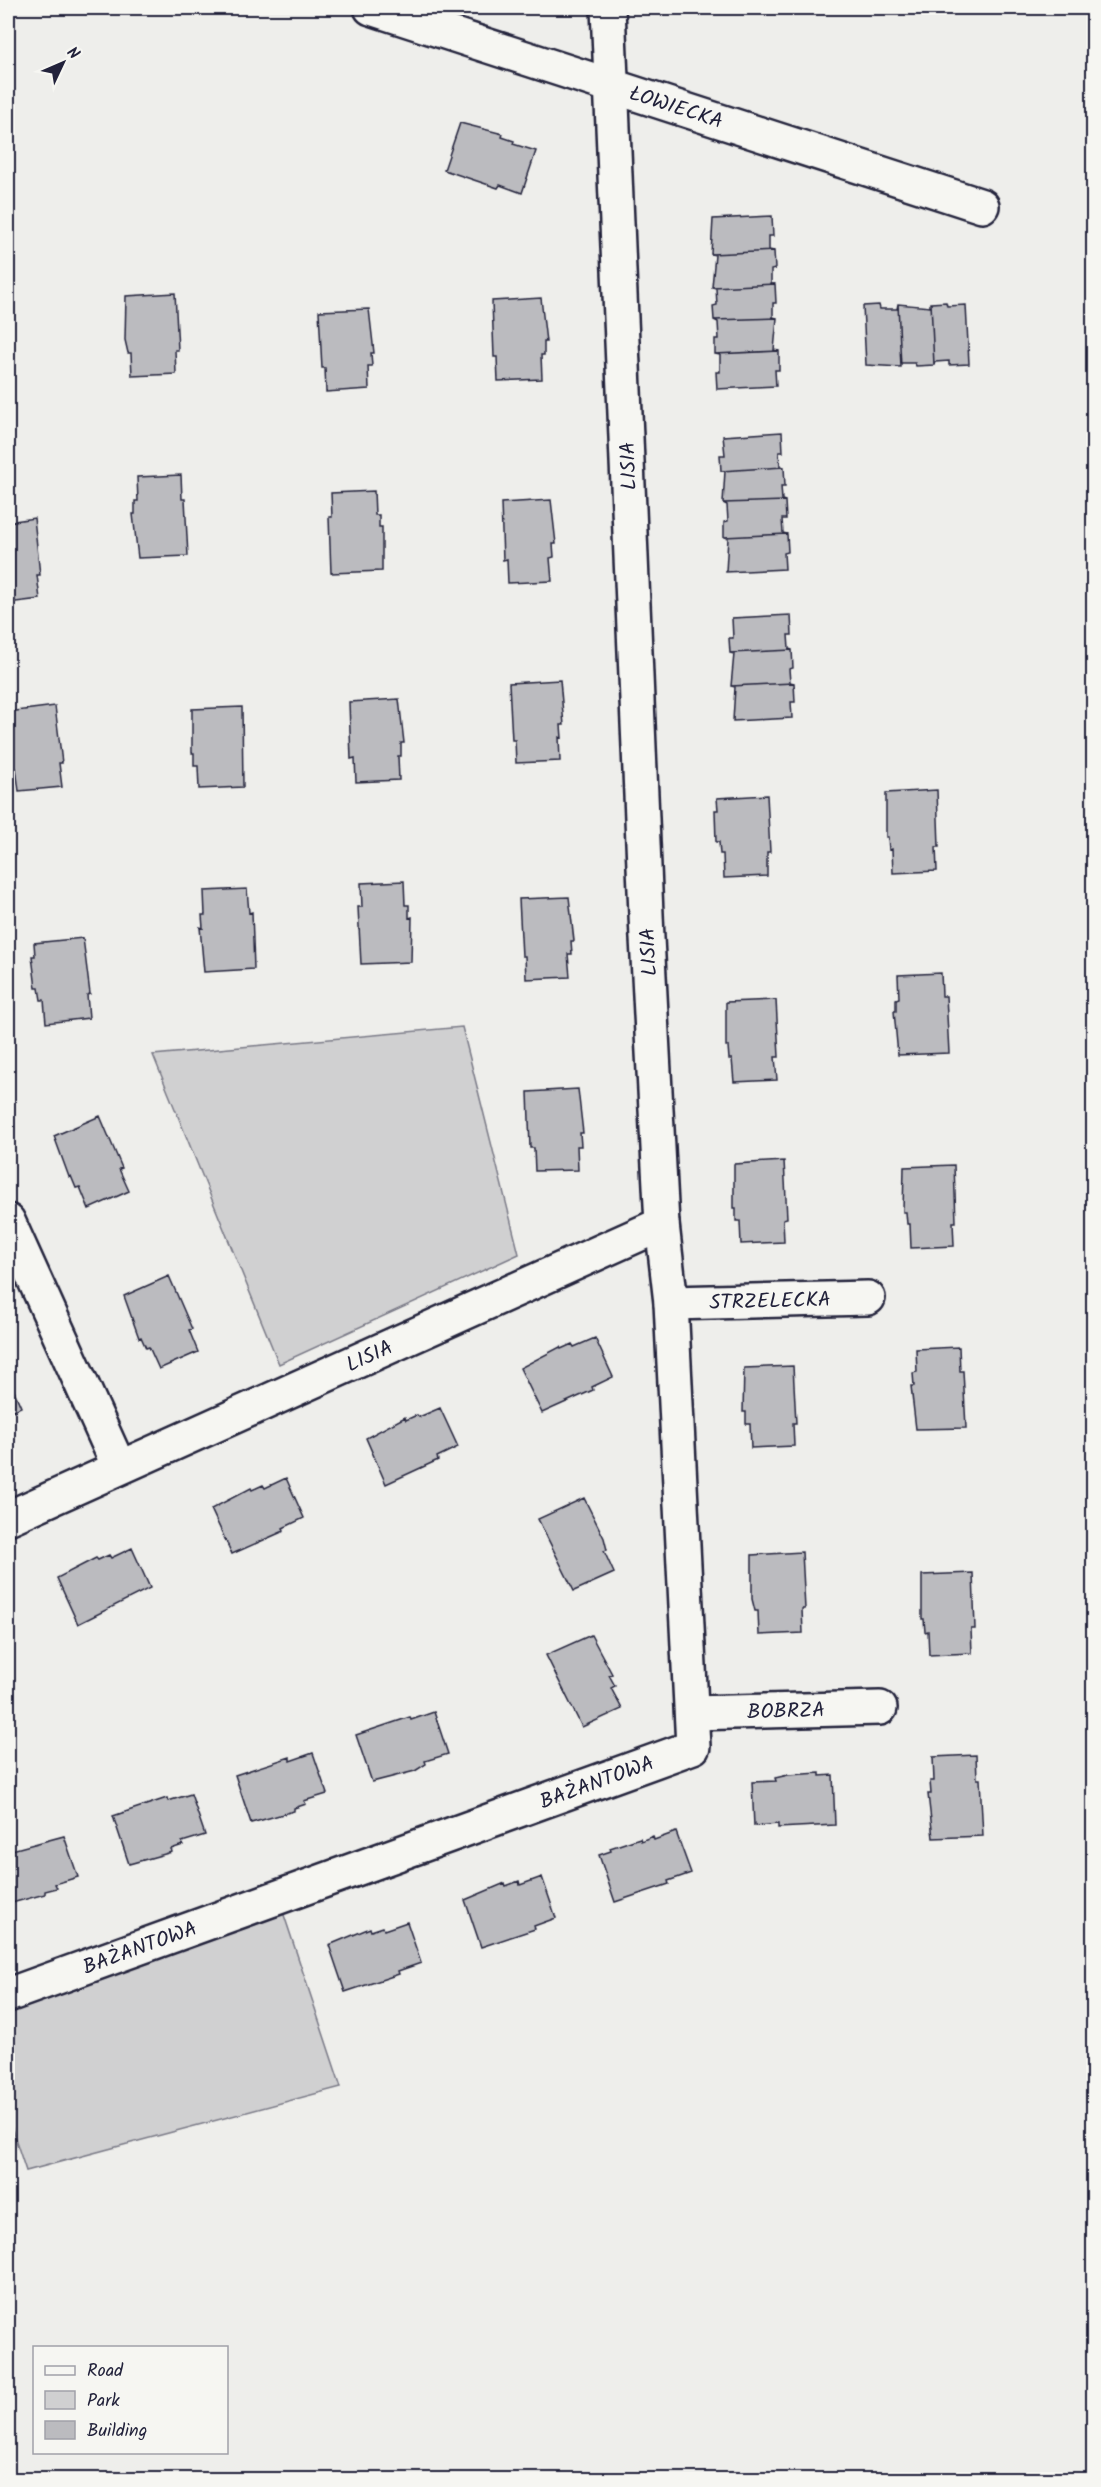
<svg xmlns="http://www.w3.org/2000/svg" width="1101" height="2487" viewBox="0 0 1101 2487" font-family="Kalam,sans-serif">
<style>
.green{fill:#d0d0d1;stroke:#797986;stroke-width:1.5}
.building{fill:#bbbbbf;stroke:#22223b;stroke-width:1.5}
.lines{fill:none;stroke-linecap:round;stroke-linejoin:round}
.minor-casing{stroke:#22223b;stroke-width:38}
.minor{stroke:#f6f6f2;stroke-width:33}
.labels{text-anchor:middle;stroke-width:6;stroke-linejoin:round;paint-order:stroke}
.street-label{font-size:21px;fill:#22223b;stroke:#f6f6f2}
</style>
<rect width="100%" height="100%" fill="#eeeeeb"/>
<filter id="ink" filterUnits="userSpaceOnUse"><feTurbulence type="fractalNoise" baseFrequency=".0167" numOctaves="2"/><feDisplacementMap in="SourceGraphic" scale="12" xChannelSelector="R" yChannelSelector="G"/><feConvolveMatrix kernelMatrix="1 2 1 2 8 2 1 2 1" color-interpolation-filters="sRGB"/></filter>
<g filter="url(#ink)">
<path class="green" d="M 462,1027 L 519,1254 L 279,1364 L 153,1055 Z
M 283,1912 L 341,2087 L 26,2171 L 8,2117 L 8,2004 Z"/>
<path class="building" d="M 460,123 L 503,134 L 502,137 L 514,141 L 513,144 L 536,151 L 522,193 L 500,185 L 498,188 L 444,170 Z
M 772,216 L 773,236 L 769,236 L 769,250 L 774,251 L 711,254 L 713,219 Z
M 774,251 L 775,269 L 771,270 L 771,284 L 775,284 L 712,287 L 715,255 L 711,254 Z
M 775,284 L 776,303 L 773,303 L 773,317 L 777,318 L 714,320 L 713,306 L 717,305 L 716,288 L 712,287 Z
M 175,293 L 178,350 L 175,350 L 176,374 L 132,376 L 131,353 L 128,353 L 125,340 L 126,296 Z
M 541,298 L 546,342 L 544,342 L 544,355 L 541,355 L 542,379 L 498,381 L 497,357 L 494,357 L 492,301 Z
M 8,302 L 13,349 L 10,349 L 13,373 L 8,373 Z
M 946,302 L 947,306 L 966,305 L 969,364 L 949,365 L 949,361 L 935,362 L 934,365 L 931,303 Z
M 930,303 L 931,303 L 934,365 L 916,366 L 915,363 L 901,363 L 901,367 L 898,304 L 930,307 Z
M 898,304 L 901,367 L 866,365 L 863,306 L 879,305 L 880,309 L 897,309 Z
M 369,309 L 374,353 L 371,353 L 372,366 L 368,366 L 369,389 L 326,392 L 325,368 L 322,368 L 319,311 Z
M 777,318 L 774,350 L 779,351 L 715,354 L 715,339 L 719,339 L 718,322 L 714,320 Z
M 779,351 L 779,370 L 775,370 L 776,386 L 717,389 L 716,372 L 720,372 L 720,355 L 715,354 Z
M 782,432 L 783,452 L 779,452 L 780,466 L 784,467 L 721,471 L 720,455 L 725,455 L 723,436 Z
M 784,467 L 785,486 L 781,486 L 782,500 L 785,501 L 723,503 L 725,471 L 721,471 Z
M 181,475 L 182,499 L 185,499 L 188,556 L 138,558 L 133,514 L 135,514 L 135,501 L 138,501 L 137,477 Z
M 374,491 L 375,515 L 379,515 L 379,527 L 382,527 L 382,571 L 331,573 L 329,517 L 332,517 L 331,493 Z
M 551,500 L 556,544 L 553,544 L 554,557 L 550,558 L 552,581 L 508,583 L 507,559 L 503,560 L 501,503 Z
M 785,501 L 786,519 L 782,519 L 783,533 L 787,534 L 724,537 L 724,522 L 728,521 L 727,505 L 723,503 Z
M 34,518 L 40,575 L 37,575 L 40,599 L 8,603 L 8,522 Z
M 787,534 L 788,552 L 784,553 L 785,569 L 726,572 L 728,538 L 724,537 Z
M 791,615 L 792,635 L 788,635 L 789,649 L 792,650 L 730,653 L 729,638 L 733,638 L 732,618 Z
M 792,650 L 793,668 L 789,669 L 790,682 L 794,683 L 731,686 L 734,654 L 730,653 Z
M 560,680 L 564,725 L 561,725 L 562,738 L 559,737 L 560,761 L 516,763 L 515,740 L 512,740 L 509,683 Z
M 794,683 L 795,702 L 791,702 L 792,718 L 733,721 L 735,687 L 731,686 Z
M 399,699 L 404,743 L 401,743 L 401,756 L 398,756 L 399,780 L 356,782 L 355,758 L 351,759 L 349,702 Z
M 55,706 L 62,763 L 59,763 L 62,787 L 19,791 L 16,768 L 13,769 L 11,756 L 9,756 L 8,712 Z
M 242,707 L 243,787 L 199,789 L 198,766 L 194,766 L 194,753 L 192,753 L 192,709 Z
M 937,790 L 939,847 L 936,847 L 937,871 L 893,873 L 892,849 L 889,850 L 888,837 L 886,837 L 886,793 Z
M 767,795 L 770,852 L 767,852 L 767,876 L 724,878 L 723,854 L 720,854 L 719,842 L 716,842 L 715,810 L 718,810 L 717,798 Z
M 404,881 L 405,905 L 409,905 L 409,918 L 412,917 L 411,962 L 361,964 L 358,907 L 362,907 L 361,883 Z
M 247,889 L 249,913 L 252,912 L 254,969 L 204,972 L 200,927 L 203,928 L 202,915 L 205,915 L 204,891 Z
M 569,897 L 574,941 L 571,941 L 572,954 L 568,954 L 570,977 L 526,979 L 525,956 L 522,956 L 519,899 Z
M 83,938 L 90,994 L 87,995 L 89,1018 L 46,1023 L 44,1000 L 41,1000 L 39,988 L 36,988 L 32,956 L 35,956 L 34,943 Z
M 941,973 L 942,996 L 946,996 L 949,1053 L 898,1055 L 894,1011 L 896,1011 L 896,999 L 899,998 L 898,975 Z
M 776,1000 L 779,1057 L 775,1057 L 777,1080 L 734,1082 L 732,1059 L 729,1059 L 728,1046 L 726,1046 L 726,1002 Z
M 578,1089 L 583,1133 L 580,1133 L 581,1146 L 577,1146 L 578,1170 L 535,1171 L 534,1148 L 530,1148 L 528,1092 Z
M 100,1116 L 122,1168 L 119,1169 L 129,1191 L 89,1209 L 80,1187 L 76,1188 L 71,1176 L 69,1177 L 54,1136 Z
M 784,1161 L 787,1218 L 783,1219 L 784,1242 L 741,1244 L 740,1221 L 736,1221 L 736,1208 L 734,1208 L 734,1164 Z
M 954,1165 L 956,1222 L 953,1222 L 954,1246 L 911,1248 L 910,1224 L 907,1224 L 906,1212 L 903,1212 L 904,1167 Z
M 169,1276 L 192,1329 L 189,1330 L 198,1352 L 159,1369 L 149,1347 L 146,1348 L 141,1337 L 139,1338 L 124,1296 Z
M 595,1338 L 613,1377 L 592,1387 L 593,1390 L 542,1413 L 520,1368 L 560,1347 L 561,1349 L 572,1344 L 574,1347 Z
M 959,1347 L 960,1371 L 963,1371 L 966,1428 L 916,1429 L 911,1386 L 914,1386 L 913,1373 L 917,1372 L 916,1349 Z
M 793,1366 L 796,1423 L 793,1423 L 794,1446 L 751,1448 L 750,1424 L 746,1424 L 746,1412 L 743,1412 L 744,1368 Z
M 8,1377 L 21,1407 L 8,1413 Z
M 440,1408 L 458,1447 L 437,1457 L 438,1460 L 386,1484 L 366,1438 L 405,1417 L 406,1420 L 417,1415 L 419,1417 Z
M 286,1478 L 304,1518 L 283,1528 L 284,1531 L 232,1554 L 211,1509 L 251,1488 L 252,1490 L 263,1485 L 265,1488 Z
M 584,1498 L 604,1538 L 607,1550 L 604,1551 L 614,1573 L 574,1591 L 538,1519 Z
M 132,1548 L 150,1588 L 78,1624 L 57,1578 L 96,1558 L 98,1560 L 109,1555 L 111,1558 Z
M 802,1552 L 805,1609 L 802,1609 L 803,1633 L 759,1635 L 758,1611 L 755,1611 L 752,1599 L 752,1555 Z
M 973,1573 L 975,1629 L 971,1629 L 972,1653 L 929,1655 L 928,1631 L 925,1632 L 924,1619 L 922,1619 L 922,1575 Z
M 591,1635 L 612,1674 L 609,1675 L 615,1686 L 611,1688 L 622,1709 L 582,1727 L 546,1655 Z
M 434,1712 L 448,1754 L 425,1761 L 426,1764 L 415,1771 L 372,1782 L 356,1735 L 410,1717 L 411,1720 Z
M 313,1753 L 327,1794 L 304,1801 L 306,1804 L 294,1808 L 294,1811 L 251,1823 L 235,1775 L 290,1757 L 290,1761 Z
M 976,1755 L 977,1779 L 980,1779 L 983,1836 L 933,1838 L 928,1794 L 931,1794 L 930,1781 L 934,1781 L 933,1757 Z
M 820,1773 L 820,1776 L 833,1775 L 835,1825 L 778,1828 L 778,1824 L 754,1826 L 752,1782 L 776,1781 L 775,1778 L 788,1775 Z
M 191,1794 L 205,1835 L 182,1842 L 183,1845 L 171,1849 L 172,1852 L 129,1864 L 113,1816 L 167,1798 L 168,1801 Z
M 676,1832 L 691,1873 L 668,1881 L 669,1884 L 615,1902 L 599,1855 L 611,1851 L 610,1848 L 640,1838 L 641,1841 L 653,1836 L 654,1840 Z
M 64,1836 L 78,1877 L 55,1884 L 57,1888 L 45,1891 L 45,1894 L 8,1904 L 8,1851 Z
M 542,1877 L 556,1918 L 534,1926 L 535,1929 L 481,1947 L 465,1900 L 505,1883 L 506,1886 L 519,1881 L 520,1885 Z
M 407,1922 L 421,1963 L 398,1971 L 399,1974 L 345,1992 L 329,1945 L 370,1928 L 371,1931 L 383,1927 L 384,1930 Z"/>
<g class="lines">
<defs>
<g id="minor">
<path id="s1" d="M 371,8 L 982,206"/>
<path d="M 8,1221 L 119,1467"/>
<path id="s2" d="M 671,1303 L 868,1298"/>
<path id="s3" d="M 8,1518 L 662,1224 L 647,938 L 608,8"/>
<path id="s4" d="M 692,1713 L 880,1708"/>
<path id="s5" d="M 8,1995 L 693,1747 L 671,1303 L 662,1224"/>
</g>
</defs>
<use href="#minor" class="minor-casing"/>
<use href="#minor" class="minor"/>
</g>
</g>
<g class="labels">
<g class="street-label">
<text dy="7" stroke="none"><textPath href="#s1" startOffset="321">ŁOWIECKA</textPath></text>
<text transform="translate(628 466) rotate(-92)" y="7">LISIA</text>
<text transform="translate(648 952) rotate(-93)" y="7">LISIA</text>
<text dy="7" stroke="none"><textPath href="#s2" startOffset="99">STRZELECKA</textPath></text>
<text dy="7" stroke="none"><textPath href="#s3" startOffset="396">LISIA</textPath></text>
<text dy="7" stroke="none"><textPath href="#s4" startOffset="94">BOBRZA</textPath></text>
<text dy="7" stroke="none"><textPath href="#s5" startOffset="626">BAŻANTOWA</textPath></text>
<text dy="7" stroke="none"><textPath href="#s5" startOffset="140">BAŻANTOWA</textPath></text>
</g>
</g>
<rect width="1101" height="2487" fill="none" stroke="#f6f6f2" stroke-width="30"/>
<rect x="15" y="15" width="1071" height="2457" fill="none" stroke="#22223b" stroke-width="2" filter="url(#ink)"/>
<rect x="33" y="2346" width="195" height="108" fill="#f6f6f2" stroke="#a1a1a9" stroke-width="1.5"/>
<rect x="45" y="2366" width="30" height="9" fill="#f6f6f2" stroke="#a1a1a9" stroke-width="1.5"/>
<text x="87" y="2376" font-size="18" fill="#22223b">Road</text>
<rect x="45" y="2391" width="30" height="18" fill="#d0d0d1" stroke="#a1a1a9" stroke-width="1.5"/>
<text x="87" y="2406" font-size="18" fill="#22223b">Park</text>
<rect x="45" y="2421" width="30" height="18" fill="#bbbbbf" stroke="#a1a1a9" stroke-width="1.5"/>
<text x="87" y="2436" font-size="18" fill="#22223b">Building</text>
<g transform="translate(63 63) rotate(46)" stroke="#f6f6f2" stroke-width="4.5" paint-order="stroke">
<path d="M0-4.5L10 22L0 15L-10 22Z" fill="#22223b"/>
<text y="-9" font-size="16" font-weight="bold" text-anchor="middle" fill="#22223b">N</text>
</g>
</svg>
